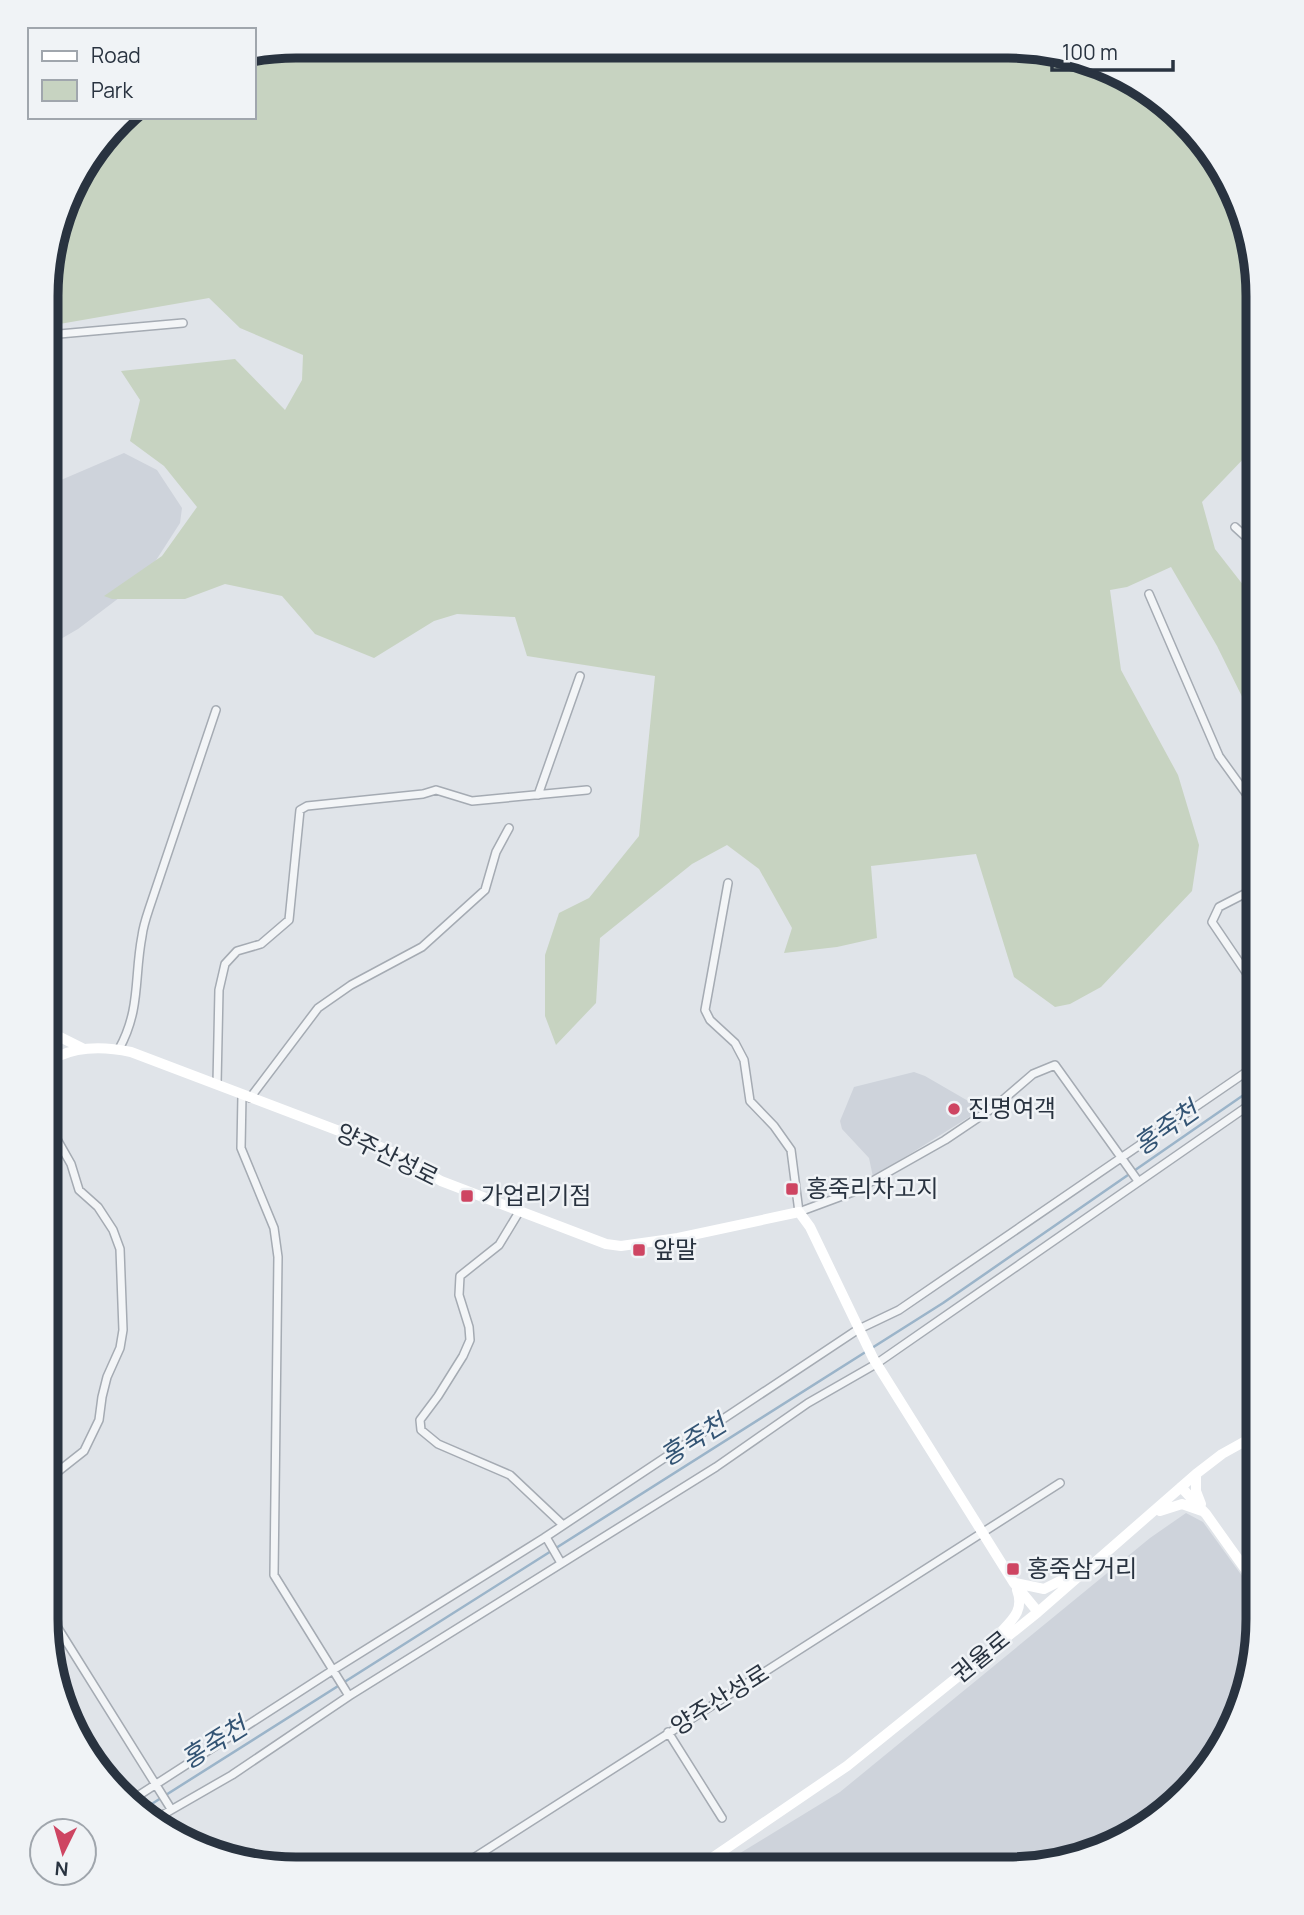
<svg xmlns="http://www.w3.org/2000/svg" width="1304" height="1915" viewBox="0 0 1304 1915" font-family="Manrope,'Noto Sans KR',sans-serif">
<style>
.built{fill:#ced3db}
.green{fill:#c7d3c1}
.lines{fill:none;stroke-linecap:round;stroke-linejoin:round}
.stream{stroke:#9bb4c9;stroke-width:2.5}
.street-casing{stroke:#a5abb3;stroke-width:10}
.street{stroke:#f3f5f7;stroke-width:7}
.secondary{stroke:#fff;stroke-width:10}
.poi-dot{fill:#ce4562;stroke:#f0f3f6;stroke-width:2.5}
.labels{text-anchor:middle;stroke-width:5;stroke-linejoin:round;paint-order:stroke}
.poi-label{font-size:24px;fill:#293340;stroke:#f0f3f6;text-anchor:start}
.street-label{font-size:24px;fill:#293340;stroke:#f0f3f6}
.water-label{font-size:26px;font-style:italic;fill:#335474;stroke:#f0f3f6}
.rim{fill:none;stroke:#293340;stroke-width:9}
</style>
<rect width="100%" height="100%" fill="#e0e4e9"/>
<path class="built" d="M 124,453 L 157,470 L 182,508 L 180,523 L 144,579 L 78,629 L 47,647 L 47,486 Z
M 914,1072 L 925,1076 L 982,1109 L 873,1177 L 869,1158 L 842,1129 L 840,1121 L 854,1087 Z
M 1186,1513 L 1203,1522 L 1258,1598 L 1258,1636 L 1216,1759 L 1173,1808 L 1105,1850 L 1009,1869 L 714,1869 L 840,1792 L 1150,1538 Z"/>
<path class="green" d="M 295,46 L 1042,48 L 1160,97 L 1239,199 L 1258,295 L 1258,461 L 1248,454 L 1202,502 L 1215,549 L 1258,604 L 1258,729 L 1217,646 L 1171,567 L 1127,587 L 1110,590 L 1121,670 L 1178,775 L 1199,845 L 1192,891 L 1101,987 L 1070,1004 L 1055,1007 L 1014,977 L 976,854 L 871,866 L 877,938 L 837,947 L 784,953 L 792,928 L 759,869 L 727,845 L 692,864 L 600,938 L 596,1003 L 556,1045 L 545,1016 L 545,955 L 559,913 L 589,898 L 639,836 L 655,676 L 527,656 L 515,617 L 457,614 L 434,621 L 374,658 L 315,634 L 282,596 L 225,584 L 185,599 L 112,599 L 104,596 L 162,556 L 197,507 L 164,466 L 130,441 L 140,400 L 121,371 L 235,359 L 285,410 L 302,380 L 303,355 L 240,328 L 209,298 L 48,326 L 48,280 L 53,275 L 48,262 L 79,171 L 123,117 L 254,117 L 254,52 Z"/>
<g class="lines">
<path class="stream" d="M 139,1812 L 943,1303 L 1258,1085"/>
<defs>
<path id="street" d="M 48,335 L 183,323
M 1255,489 L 1258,494
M 1235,527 L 1258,548
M 1149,594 L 1219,756 L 1258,810
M 538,795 L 580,676
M 728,883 L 705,1010 L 710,1020 L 735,1043 L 744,1060 L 750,1101 L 774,1126 L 791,1150 L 799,1212 L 853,1192 L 945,1140 L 997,1105 L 1033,1074 L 1055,1065 L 1138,1181
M 1258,990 L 1212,922 L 1219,907 L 1258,887
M 119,1049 C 141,1009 134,977 142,936 C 143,927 146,918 149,909 L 216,710
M 217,1084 L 219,990 L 225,964 L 237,951 L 261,944 L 289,920 L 300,810 L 307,806 L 423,794 L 436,790 L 472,801 L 587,790
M 242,1095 L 241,1148 L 274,1228 L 278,1257 L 274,1575 L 349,1696
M 250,1098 L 318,1008 L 351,985 L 422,947 L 485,890 L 496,852 L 509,828
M 519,1212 L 499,1245 L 460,1276 L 459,1295 L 469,1327 L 470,1340 L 463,1356 L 438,1396 L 420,1420 L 421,1430 L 438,1444 L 510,1475 L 563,1525
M 46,1481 L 84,1451 L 99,1420 L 102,1397 L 107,1377 L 120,1348 L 123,1330 L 120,1249 L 113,1230 L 98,1207 L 79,1190 L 71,1164 L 46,1120
M 546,1537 L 561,1563
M 46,1609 L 171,1809
M 668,1732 L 722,1818
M 130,1801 L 333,1670 L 544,1538 L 857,1330 L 899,1310 L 1258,1064
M 152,1821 L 232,1775 L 349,1696 L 716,1467 L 808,1403 L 876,1364 L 1258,1099
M 458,1868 L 1060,1483"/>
</defs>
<use href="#street" class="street-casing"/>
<use href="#street" class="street"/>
<path class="secondary" d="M 46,1030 L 84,1049
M 46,1040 L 59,1056 C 81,1046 107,1047 131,1052 L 376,1145 L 396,1154 L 441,1181 L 606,1244 L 621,1246 L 678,1238 L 799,1212 L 810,1227 L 873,1358 L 1014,1583 L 1038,1612
M 46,1063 L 46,1056
M 1196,1474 L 1196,1491 L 1201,1504
M 1181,1487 L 1206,1514 L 1258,1587
M 1160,1511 L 1182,1504 L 1202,1511
M 1015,1583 L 1044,1589 L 1082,1570
M 993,1641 C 1007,1623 1026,1614 1017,1590
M 696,1869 L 847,1766 L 1038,1612 L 1196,1474 L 1222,1454 L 1258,1434"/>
</g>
<g class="poi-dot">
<circle cx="954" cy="1109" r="7"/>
<rect x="785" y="1182" width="14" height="14" rx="3.5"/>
<rect x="460" y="1189" width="14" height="14" rx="3.5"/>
<rect x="632" y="1243" width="14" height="14" rx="3.5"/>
<rect x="1006" y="1562" width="14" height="14" rx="3.5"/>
</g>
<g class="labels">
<g class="poi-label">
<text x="968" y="1117">진명여객</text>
<text x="806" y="1197">홍죽리차고지</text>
<text x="481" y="1204">가업리기점</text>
<text x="653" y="1258">앞말</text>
<text x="1027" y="1577">홍죽삼거리</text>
</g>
<g class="street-label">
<text transform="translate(387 1155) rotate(26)" y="8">양주산성로</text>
<text transform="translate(981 1657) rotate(-39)" y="8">권율로</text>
<text transform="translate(720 1700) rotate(-32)" y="8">양주산성로</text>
</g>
<g class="water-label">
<text transform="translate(1166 1128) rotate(-35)" y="9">홍죽천</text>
<text transform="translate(693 1440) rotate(-32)" y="9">홍죽천</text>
<text transform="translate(214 1743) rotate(-32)" y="9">홍죽천</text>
</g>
</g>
<path d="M0 0H1304V1915H0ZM296 58H1008A238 238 0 0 1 1246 296V1619A238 238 0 0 1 1008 1857H296A238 238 0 0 1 58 1619V296A238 238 0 0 1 296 58Z" fill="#f0f3f6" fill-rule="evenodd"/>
<path class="rim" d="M296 58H1008A238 238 0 0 1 1246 296V1619A238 238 0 0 1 1008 1857H296A238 238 0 0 1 58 1619V296A238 238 0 0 1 296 58Z"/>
<rect x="28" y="28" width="228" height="91" fill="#f0f3f6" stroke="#a0a6ad" stroke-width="2"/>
<rect x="42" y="51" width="35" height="10" fill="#ffffff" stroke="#a0a6ad" stroke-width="2"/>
<text x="91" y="63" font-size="21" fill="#293340">Road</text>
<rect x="42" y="80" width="35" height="21" fill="#c7d3c1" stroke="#a0a6ad" stroke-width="2"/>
<text x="91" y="98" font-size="21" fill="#293340">Park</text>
<g transform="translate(63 1852) rotate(185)"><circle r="33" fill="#f0f3f6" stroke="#a0a6ad" stroke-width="2"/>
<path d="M0-5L12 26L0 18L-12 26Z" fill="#ce4562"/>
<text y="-10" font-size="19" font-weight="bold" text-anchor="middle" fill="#293340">N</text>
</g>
<path d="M1052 60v10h121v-10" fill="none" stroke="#293340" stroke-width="3.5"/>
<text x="1062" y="60" font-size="21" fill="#293340" stroke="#f0f3f6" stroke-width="5" paint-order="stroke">100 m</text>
</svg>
